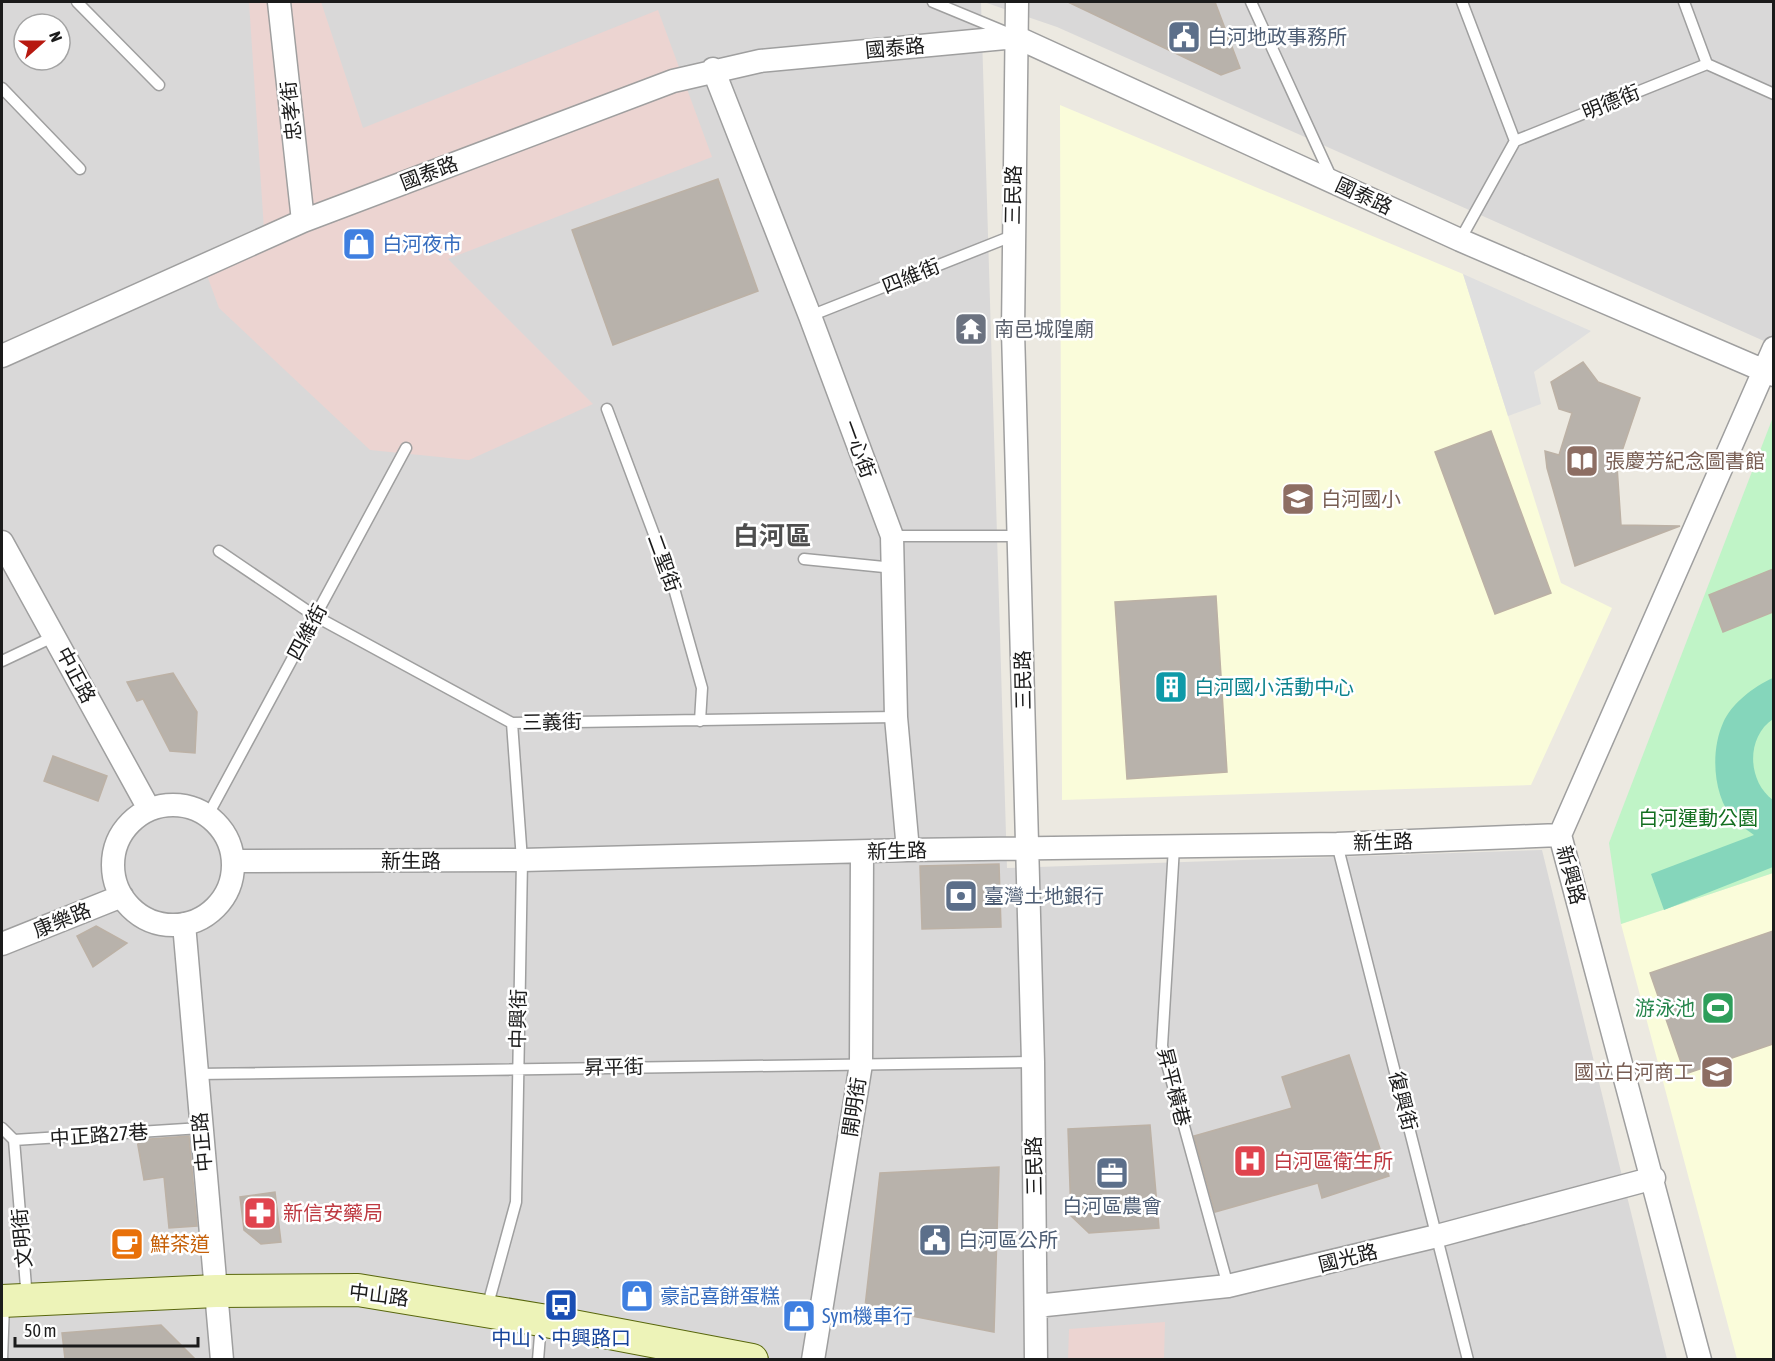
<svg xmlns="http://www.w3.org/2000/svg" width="1775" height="1361" viewBox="0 0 1775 1361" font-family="'Asap Condensed','Noto Sans TC',sans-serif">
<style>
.residential{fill:#d9d8d8;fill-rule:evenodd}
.commercial{fill:#ecd4d1}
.education{fill:#fafcda}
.park{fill:#c0f4c7}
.pitch{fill:#85d6bb}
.parking{fill:#dfdfdf}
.building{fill:#b8b2ab;stroke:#bcb1a5;stroke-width:1.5}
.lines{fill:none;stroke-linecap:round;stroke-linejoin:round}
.lane-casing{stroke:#9f9f9f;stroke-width:13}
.street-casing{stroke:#9f9f9f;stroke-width:25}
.secondary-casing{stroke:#59670d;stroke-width:34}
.lane{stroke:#fff;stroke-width:10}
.street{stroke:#fff;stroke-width:22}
.secondary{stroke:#edf3b8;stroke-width:32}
.labels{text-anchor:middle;stroke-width:5;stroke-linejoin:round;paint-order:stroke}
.service-label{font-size:20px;fill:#4e5e75;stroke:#fff;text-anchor:start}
.street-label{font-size:20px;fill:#1b1b1b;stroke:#fff}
.shop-label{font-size:20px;fill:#366cbe;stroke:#fff;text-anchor:start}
.worship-label{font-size:20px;fill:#5b616d;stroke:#fff;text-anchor:start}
.education-label{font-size:20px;fill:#785e54;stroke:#fff;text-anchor:start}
.culture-label{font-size:20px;fill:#0d838f;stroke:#fff;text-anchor:start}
.park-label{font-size:20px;fill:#136f20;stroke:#fff}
.leisure-label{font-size:20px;fill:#27864d;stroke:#fff;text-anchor:end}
.health-label{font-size:20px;fill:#be3a42;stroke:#fff;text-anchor:start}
.food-label{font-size:20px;fill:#c56008;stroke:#fff;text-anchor:start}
.transit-label{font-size:20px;fill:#164399;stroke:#fff}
.district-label{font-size:26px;font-weight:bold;fill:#4e4e4e;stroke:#fff}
</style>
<rect width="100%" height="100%" fill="#ece9e1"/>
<path class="residential" d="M 2,2 L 981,2 L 1007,868 L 1542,850 L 1667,1359 L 2,1360 ZM 24,24 L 60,24 L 60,60 L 24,60 Z
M 984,2 L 1773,2 L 1773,345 L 1057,27 Z"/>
<path class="commercial" d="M 249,2 L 321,2 L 363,128 L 658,10 L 712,157 L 448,259 L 593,404 L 469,460 L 370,450 L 219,308 L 201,259 L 264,230 Z
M 1165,1322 L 1164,1359 L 1068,1359 L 1069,1329 Z"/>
<path class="education" d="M 1060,105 L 1463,274 L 1561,583 L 1612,608 L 1531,785 L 1062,800 Z
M 1773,873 L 1773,1359 L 1737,1359 L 1621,924 Z"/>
<path class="park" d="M 1773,417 L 1773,873 L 1621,924 L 1609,843 Z"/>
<path class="pitch" d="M 1773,678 L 1773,719 C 1746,737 1747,781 1773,800 L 1773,867 L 1664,910 L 1651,874 L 1754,835 C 1748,830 1740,826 1735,821 C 1713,798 1710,752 1723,723 C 1731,704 1754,686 1773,678 Z"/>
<path class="parking" d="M 1463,274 L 1591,331 L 1534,372 L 1541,404 L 1508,416 Z"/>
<path class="building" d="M 1068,2 L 1215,2 L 1240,68 L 1221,75 Z
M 718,179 L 758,291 L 613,345 L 572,230 Z
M 1583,362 L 1598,382 L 1640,398 L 1617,466 L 1621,525 L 1680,526 L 1575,566 L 1547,468 L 1545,451 L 1559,455 L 1572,413 L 1559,409 L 1551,382 Z
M 1491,431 L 1551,593 L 1495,614 L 1435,452 Z
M 1773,569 L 1773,612 L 1723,632 L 1709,595 Z
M 1216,596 L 1227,772 L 1127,779 L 1115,602 Z
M 173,673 L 197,712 L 195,753 L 170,751 L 143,699 L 137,701 L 127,682 Z
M 53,756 L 107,776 L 98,801 L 44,781 Z
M 999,864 L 1001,927 L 922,929 L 920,866 Z
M 96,926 L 127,943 L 93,967 L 77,936 Z
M 1773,931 L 1773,1044 L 1685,1074 L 1650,973 Z
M 1349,1055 L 1389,1176 L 1322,1198 L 1318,1183 L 1215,1212 L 1194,1136 L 1292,1108 L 1282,1077 Z
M 1150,1125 L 1159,1228 L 1089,1233 L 1071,1216 L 1068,1129 Z
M 189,1136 L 197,1226 L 169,1228 L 164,1177 L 144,1180 L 137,1140 Z
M 999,1167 L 994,1332 L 865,1307 L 880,1173 Z
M 275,1192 L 281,1242 L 261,1244 L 244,1230 L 240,1197 Z
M 161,1325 L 195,1359 L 65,1359 L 62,1333 Z"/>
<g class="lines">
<defs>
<path id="lane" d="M 77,2 L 159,85
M 933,2 L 1008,33
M 1251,2 L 1332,179
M 1684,2 L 1707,64 L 1774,94
M 2,88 L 80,169
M 1515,141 L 1707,64
M 1460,240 L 1515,141 L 1462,2
M 810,316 L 1012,236
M 607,409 L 673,585 L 702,688 L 700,721
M 892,536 L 1020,536
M 219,551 L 315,616 L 512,723 L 896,717
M 804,559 L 894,568
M 2,661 L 55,636
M 208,815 L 406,448
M 1337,844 L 1468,1360
M 1174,847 L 1162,1046 L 1228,1286
M 196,1074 L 1033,1062
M 2,1128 L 14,1140 L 201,1128
M 14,1140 L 27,1299
M 487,1308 L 516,1202 L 522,860 L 512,723
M 2,1360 L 4,1304
M 538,1360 L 541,1323"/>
<path id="street" d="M 279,2 L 303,221
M 1017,2 L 1013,331 L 1033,1062 L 1036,1360
M 713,69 L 810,316 L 892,536 L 896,717 L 908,850
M 2,356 L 303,221 L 673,81 L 760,61 L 1016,37 L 1460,240 L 1774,375
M 2,542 L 149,809
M113 865a60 60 0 1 1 120 0a60 60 0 1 1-120 0Z
M 233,861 L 522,860 L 908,850 L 1337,844 L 1560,835
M 184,924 L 222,1360
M 2,944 L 122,896
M 1036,1306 L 1228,1286 L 1437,1236 L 1654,1178
M 813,1360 L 861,1064 L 862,853
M 1700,1360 L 1560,835 L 1774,348"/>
<path id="secondary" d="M 2,1301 L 216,1291 L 358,1290 L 541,1320 L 752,1360"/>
</defs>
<use href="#lane" class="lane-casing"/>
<use href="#street" class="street-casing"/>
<use href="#secondary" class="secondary-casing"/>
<use href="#lane" class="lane"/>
<use href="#street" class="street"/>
<use href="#secondary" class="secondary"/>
</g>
<defs>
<symbol id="civic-square" viewBox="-11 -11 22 22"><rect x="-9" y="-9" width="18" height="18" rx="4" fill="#5c6f8a" stroke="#fff"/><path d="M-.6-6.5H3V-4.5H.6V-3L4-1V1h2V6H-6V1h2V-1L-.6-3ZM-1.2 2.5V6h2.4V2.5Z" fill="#fff"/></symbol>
<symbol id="shop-square" viewBox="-11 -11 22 22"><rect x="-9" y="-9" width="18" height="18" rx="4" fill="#3f7fe0" stroke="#fff"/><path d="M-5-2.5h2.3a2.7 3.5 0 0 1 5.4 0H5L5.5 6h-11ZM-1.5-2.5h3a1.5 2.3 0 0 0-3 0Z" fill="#fff"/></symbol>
<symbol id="temple-square" viewBox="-11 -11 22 22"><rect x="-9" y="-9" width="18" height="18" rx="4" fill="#6b7280" stroke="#fff"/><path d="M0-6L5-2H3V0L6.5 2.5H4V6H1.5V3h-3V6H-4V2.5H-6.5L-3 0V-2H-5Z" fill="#fff"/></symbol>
<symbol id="library-square" viewBox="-11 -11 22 22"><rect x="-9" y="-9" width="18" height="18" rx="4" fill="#8d6e63" stroke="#fff"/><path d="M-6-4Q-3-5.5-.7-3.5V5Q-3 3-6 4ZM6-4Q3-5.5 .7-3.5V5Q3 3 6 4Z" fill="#fff"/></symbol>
<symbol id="school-square" viewBox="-11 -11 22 22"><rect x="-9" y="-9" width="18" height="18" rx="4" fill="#8d6e63" stroke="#fff"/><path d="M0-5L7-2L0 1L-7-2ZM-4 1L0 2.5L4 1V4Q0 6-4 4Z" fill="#fff"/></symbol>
<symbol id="building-square" viewBox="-11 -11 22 22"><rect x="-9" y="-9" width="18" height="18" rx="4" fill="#0f9aa8" stroke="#fff"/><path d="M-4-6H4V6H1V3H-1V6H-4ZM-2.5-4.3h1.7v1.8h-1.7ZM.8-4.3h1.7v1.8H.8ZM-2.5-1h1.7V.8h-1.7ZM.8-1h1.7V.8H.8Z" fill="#fff"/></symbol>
<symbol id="bank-square" viewBox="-11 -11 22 22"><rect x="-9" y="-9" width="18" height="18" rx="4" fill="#5c6f8a" stroke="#fff"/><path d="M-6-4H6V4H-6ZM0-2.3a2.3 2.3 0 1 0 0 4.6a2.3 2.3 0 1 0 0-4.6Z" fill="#fff"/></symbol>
<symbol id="stadium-square" viewBox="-11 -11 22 22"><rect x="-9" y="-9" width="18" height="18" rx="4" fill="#2e9e5b" stroke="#fff"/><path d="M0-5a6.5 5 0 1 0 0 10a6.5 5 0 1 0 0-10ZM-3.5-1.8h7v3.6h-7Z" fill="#fff"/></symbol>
<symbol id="hospital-square" viewBox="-11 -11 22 22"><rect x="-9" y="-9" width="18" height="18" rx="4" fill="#e0444e" stroke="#fff"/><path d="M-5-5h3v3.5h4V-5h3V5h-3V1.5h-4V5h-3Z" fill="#fff"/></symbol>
<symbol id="office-square" viewBox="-11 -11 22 22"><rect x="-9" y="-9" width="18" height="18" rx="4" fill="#5c6f8a" stroke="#fff"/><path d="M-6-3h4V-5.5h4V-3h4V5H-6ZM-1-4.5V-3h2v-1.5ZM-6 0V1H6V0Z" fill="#fff"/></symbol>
<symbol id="pharmacy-square" viewBox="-11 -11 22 22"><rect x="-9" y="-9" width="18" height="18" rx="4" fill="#e0444e" stroke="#fff"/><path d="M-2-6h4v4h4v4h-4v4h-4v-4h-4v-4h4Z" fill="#fff"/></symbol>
<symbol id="cafe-square" viewBox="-11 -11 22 22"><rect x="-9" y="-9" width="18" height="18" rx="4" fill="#e8710a" stroke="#fff"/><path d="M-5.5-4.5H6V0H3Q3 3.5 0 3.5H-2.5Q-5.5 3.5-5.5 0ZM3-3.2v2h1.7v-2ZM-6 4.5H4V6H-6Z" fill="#fff"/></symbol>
<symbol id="bus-square" viewBox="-11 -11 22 22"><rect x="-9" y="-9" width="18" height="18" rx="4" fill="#1a4fb4" stroke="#fff"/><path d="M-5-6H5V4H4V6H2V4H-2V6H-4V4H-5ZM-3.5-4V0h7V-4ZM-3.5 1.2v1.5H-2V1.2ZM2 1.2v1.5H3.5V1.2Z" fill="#fff"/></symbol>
</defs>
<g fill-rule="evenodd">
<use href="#civic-square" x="1165" y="18" width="38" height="38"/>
<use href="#shop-square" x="340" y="225" width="38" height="38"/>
<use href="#temple-square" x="952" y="310" width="38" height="38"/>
<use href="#library-square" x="1563" y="442" width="38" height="38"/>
<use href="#school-square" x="1279" y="480" width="38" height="38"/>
<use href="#building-square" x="1152" y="668" width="38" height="38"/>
<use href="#bank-square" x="942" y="877" width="38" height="38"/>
<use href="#stadium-square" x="1699" y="989" width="38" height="38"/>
<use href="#school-square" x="1698" y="1053" width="38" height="38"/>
<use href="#hospital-square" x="1231" y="1142" width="38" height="38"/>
<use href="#office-square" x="1093" y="1154" width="38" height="38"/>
<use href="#pharmacy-square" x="241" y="1194" width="38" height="38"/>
<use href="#civic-square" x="916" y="1221" width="38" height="38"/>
<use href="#cafe-square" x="108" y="1225" width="38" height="38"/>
<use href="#shop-square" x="618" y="1277" width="38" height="38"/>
<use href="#bus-square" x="542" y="1286" width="38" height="38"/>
<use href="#shop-square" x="780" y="1297" width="38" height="38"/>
</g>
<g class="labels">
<g class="service-label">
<text x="1207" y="44">白河地政事務所</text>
<text x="984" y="903">臺灣土地銀行</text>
<text x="1112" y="1213" text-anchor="middle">白河區農會</text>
<text x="958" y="1247">白河區公所</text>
</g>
<g class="street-label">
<text transform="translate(895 48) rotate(-5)" y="7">國泰路</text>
<text transform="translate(1611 102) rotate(-22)" y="7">明德街</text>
<text transform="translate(291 111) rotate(-96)" y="7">忠孝街</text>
<text transform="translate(429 173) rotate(-21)" y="7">國泰路</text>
<text transform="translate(1013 195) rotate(-89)" y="7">三民路</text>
<text transform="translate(1364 196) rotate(25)" y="7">國泰路</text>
<text transform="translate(911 276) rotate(-22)" y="7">四維街</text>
<text transform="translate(859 449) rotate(70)" y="7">一心街</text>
<text transform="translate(664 563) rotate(70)" y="7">二聖街</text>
<text transform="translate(307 632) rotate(-62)" y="7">四維街</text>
<text transform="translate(76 675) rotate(62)" y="7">中正路</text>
<text transform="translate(1023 680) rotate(-91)" y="7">三民路</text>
<text transform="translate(552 722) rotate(-1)" y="7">三義街</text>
<text transform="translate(1383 842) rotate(-2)" y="7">新生路</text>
<text transform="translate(897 851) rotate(-2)" y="7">新生路</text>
<text x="411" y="868">新生路</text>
<text transform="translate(1571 875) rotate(75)" y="7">新興路</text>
<text transform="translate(62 920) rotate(-22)" y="7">康樂路</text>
<text transform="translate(518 1019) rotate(-89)" y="7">中興街</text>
<text transform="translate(614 1067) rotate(-1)" y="7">昇平街</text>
<text transform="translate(1174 1087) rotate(76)" y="7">昇平橫巷</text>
<text transform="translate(1403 1101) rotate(76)" y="7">復興街</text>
<text transform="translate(854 1107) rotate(-81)" y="7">開明街</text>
<text transform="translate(99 1135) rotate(-4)" y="7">中正路27巷</text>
<text transform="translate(202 1142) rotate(-95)" y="7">中正路</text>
<text transform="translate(1034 1166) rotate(-91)" y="7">三民路</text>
<text transform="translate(22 1238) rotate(-95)" y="7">文明街</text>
<text transform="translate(1348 1258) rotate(-14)" y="7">國光路</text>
<text transform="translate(379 1295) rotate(7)" y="7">中山路</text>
</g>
<g class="shop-label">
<text x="382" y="251">白河夜市</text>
<text x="660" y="1303">豪記喜餅蛋糕</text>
<text x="822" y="1323">Sym機車行</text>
</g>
<g class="worship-label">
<text x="994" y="336">南邑城隍廟</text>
</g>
<g class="education-label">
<text x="1605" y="468">張慶芳紀念圖書館</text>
<text x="1321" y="506">白河國小</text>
<text x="1694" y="1079" text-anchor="end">國立白河商工</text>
</g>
<g class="culture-label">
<text x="1194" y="694">白河國小活動中心</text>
</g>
<g class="park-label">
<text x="1698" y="825">白河運動公園</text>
</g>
<g class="leisure-label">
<text x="1695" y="1015">游泳池</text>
</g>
<g class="health-label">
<text x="1273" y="1168">白河區衛生所</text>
<text x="283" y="1220">新信安藥局</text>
</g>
<g class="food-label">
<text x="150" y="1251">鮮茶道</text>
</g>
<g class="transit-label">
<text x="561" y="1345">中山、中興路口</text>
</g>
<g class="district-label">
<text x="772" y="545">白河區</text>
</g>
</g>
<rect width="1775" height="1361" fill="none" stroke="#1b1b1b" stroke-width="6"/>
<g transform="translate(42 42) rotate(69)"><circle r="28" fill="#ffffff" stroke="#a4a4a4" stroke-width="1.5"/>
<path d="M0-4.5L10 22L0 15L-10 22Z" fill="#b71910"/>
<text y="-9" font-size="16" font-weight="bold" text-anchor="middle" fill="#1b1b1b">N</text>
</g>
<path d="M15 1337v9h183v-9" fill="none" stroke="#1b1b1b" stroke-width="3"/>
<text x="24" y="1337" font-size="18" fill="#1b1b1b" stroke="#ffffff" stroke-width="4.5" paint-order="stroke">50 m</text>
</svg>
